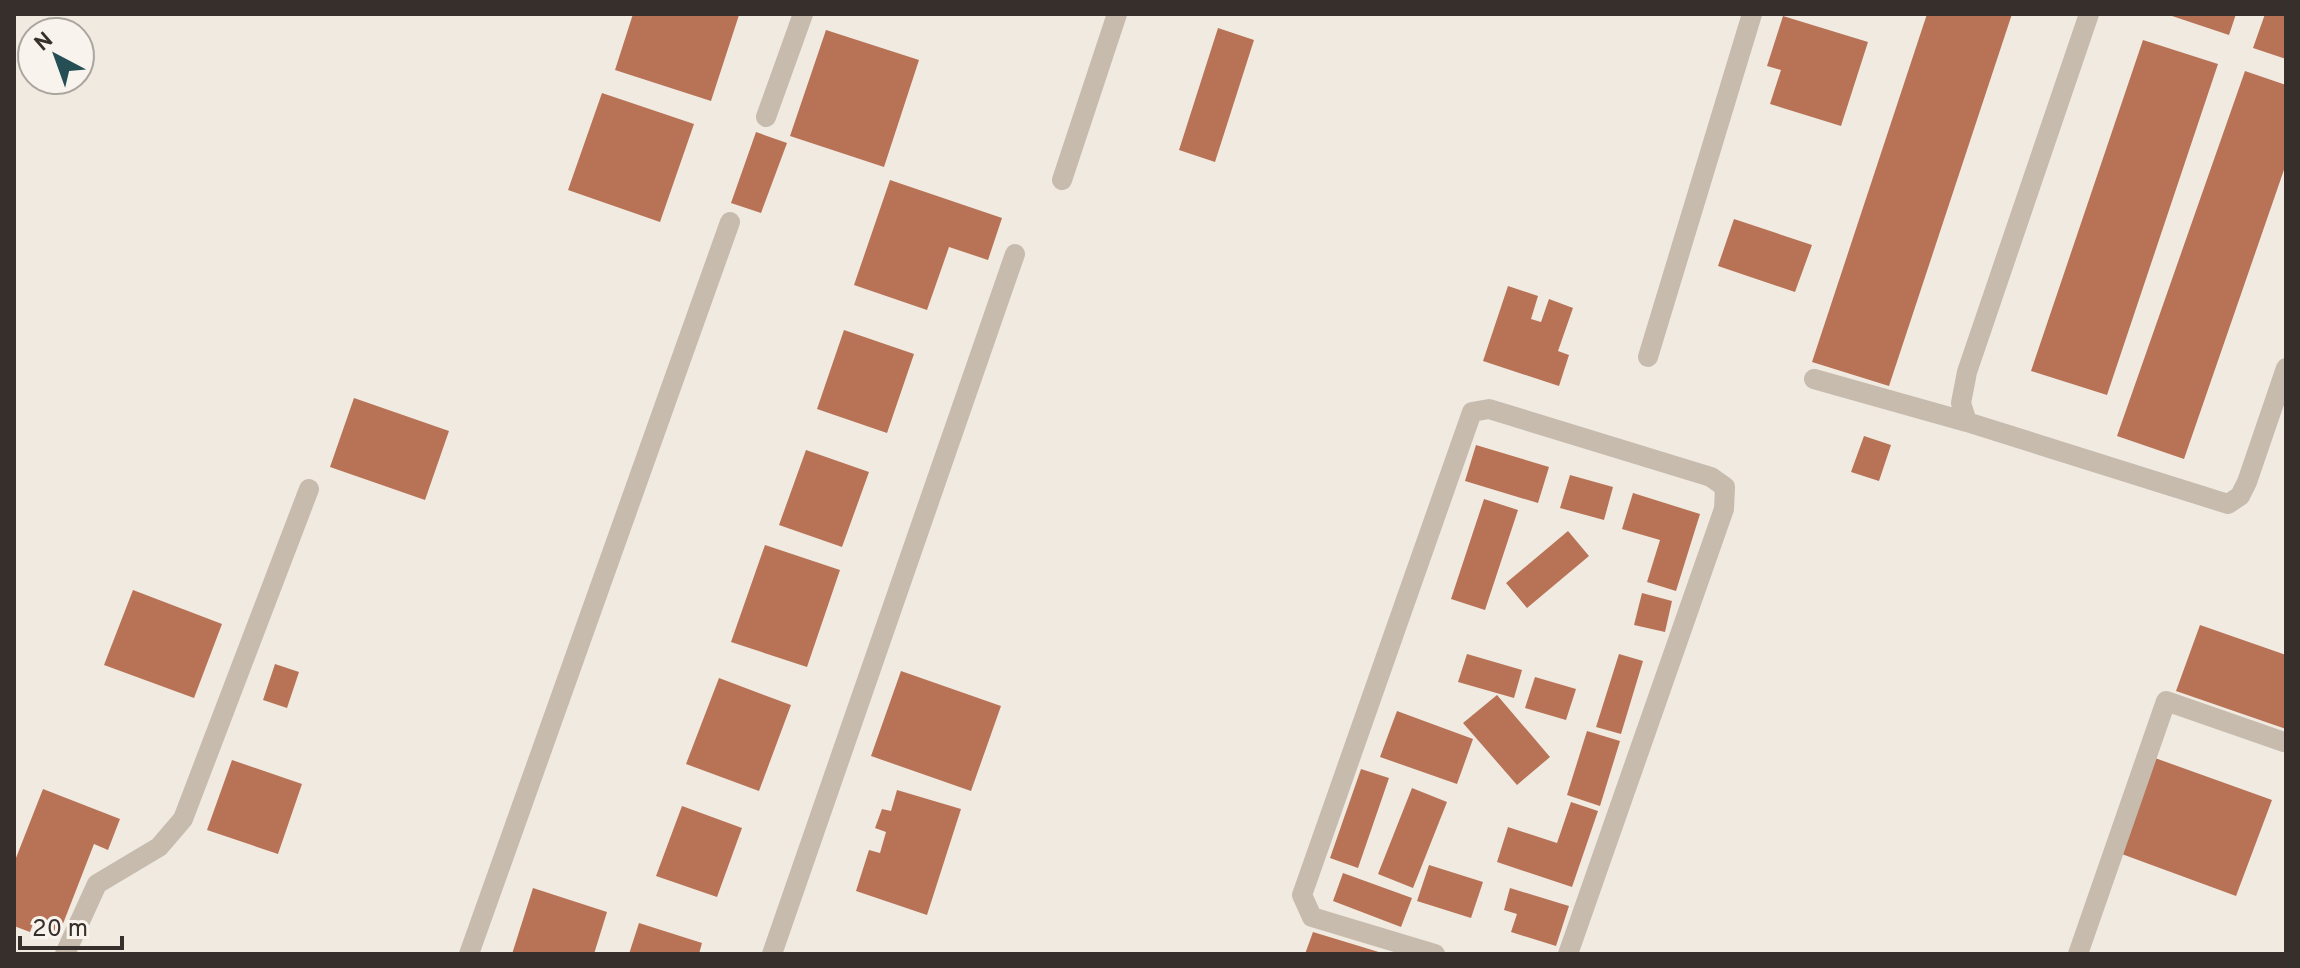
<svg xmlns="http://www.w3.org/2000/svg" width="2300" height="968" viewBox="0 0 2300 968" font-family="Overpass,sans-serif">
<style>
.building{fill:#b87357}
.lines{fill:none;stroke-linecap:round;stroke-linejoin:round}
.minor{stroke:#c7bbae;stroke-width:20}
</style>
<rect width="100%" height="100%" fill="#f0eae1"/>
<path class="building" d="M 633,14 L 739,15 L 711,101 L 615,70 Z
M 1927,14 L 2012,14 L 1889,386 L 1812,362 Z
M 2166,14 L 2236,14 L 2229,35 Z
M 2265,14 L 2286,14 L 2286,59 L 2253,48 Z
M 1783,16 L 1868,42 L 1841,126 L 1770,104 L 1781,70 L 1767,66 Z
M 1218,28 L 1254,40 L 1215,162 L 1179,150 Z
M 826,30 L 919,60 L 884,167 L 790,136 Z
M 2143,40 L 2218,64 L 2107,395 L 2031,371 Z
M 2245,71 L 2286,85 L 2286,164 L 2184,459 L 2117,436 Z
M 602,93 L 694,124 L 660,222 L 568,190 Z
M 756,132 L 787,143 L 761,213 L 731,203 Z
M 890,180 L 1002,218 L 988,260 L 949,247 L 927,310 L 854,285 Z
M 1734,219 L 1812,245 L 1795,292 L 1718,266 Z
M 1508,286 L 1538,296 L 1531,319 L 1541,322 L 1549,299 L 1573,308 L 1558,351 L 1569,355 L 1559,386 L 1483,361 Z
M 844,330 L 914,354 L 887,433 L 817,409 Z
M 354,398 L 449,431 L 425,500 L 330,467 Z
M 1864,436 L 1891,445 L 1879,481 L 1851,472 Z
M 1476,445 L 1549,467 L 1538,503 L 1465,481 Z
M 806,450 L 869,472 L 842,547 L 779,525 Z
M 1570,475 L 1613,487 L 1604,520 L 1560,508 Z
M 1633,493 L 1700,514 L 1676,591 L 1647,582 L 1660,540 L 1622,529 Z
M 1484,499 L 1518,510 L 1485,610 L 1451,599 Z
M 1568,531 L 1589,556 L 1527,608 L 1506,583 Z
M 765,545 L 840,570 L 807,667 L 731,642 Z
M 133,590 L 222,624 L 194,698 L 104,665 Z
M 1642,593 L 1672,601 L 1665,632 L 1634,625 Z
M 2200,625 L 2286,655 L 2286,729 L 2176,691 Z
M 1467,654 L 1522,670 L 1514,698 L 1458,682 Z
M 1619,654 L 1643,661 L 1621,734 L 1596,727 Z
M 275,664 L 299,672 L 287,708 L 263,700 Z
M 901,671 L 1001,706 L 971,791 L 871,756 Z
M 1535,677 L 1576,689 L 1566,720 L 1525,708 Z
M 719,678 L 791,705 L 759,791 L 686,764 Z
M 1497,695 L 1550,757 L 1517,785 L 1463,723 Z
M 1397,711 L 1473,739 L 1457,784 L 1380,757 Z
M 1587,731 L 1620,741 L 1600,806 L 1567,795 Z
M 2155,758 L 2272,800 L 2236,896 L 2119,853 Z
M 232,760 L 302,784 L 278,854 L 207,830 Z
M 1361,769 L 1389,778 L 1358,868 L 1330,858 Z
M 1412,788 L 1447,802 L 1413,888 L 1378,874 Z
M 43,789 L 120,819 L 108,850 L 94,844 L 59,934 L 33,924 L 30,932 L 14,926 L 14,863 Z
M 897,790 L 961,809 L 927,915 L 856,891 L 869,850 L 880,853 L 886,832 L 875,828 L 882,809 L 891,811 Z
M 1571,802 L 1598,811 L 1572,887 L 1497,862 L 1508,827 L 1557,843 Z
M 682,806 L 742,828 L 717,897 L 656,876 Z
M 1429,865 L 1483,882 L 1471,918 L 1417,901 Z
M 1343,873 L 1412,898 L 1401,927 L 1333,901 Z
M 533,888 L 607,912 L 594,954 L 512,954 Z
M 1510,888 L 1569,906 L 1556,946 L 1511,932 L 1517,914 L 1504,910 Z
M 639,923 L 702,943 L 699,954 L 629,954 Z
M 1313,932 L 1382,953 L 1382,954 L 1305,954 Z"/>
<g class="lines">
<path class="minor" d="M 2089,14 L 1967,372 L 1961,403 L 1967,422 L 2228,504 L 2240,496 L 2247,482 L 2286,368
M 766,117 L 803,14
M 1062,180 L 1117,14
M 1648,357 L 1752,14
M 1814,379 L 1967,422
M 65,954 L 97,884 L 159,847 L 183,819 L 309,489
M 469,954 L 730,222
M 772,954 L 1015,254
M 1435,954 L 1312,917 L 1302,895 L 1472,412 L 1489,409 L 1711,477 L 1725,487 L 1724,509 L 1568,954
M 2078,954 L 2166,701 L 2284,742"/>
</g>
<rect width="2300" height="968" fill="none" stroke="#372f2b" stroke-width="32"/>
<g transform="translate(56 56) rotate(319)"><circle r="38" fill="#f8f4ed" stroke="#aba59f" stroke-width="2"/>
<path d="M0-6L14 30L0 20L-14 30Z" fill="#254f54"/>
<text y="-12" font-size="22" font-weight="bold" text-anchor="middle" fill="#372f2b">N</text>
</g>
<path d="M20 936v12h102v-12" fill="none" stroke="#372f2b" stroke-width="4"/>
<text x="32" y="936" font-size="24" fill="#372f2b" stroke="#f8f4ed" stroke-width="6" paint-order="stroke">20 m</text>
</svg>
